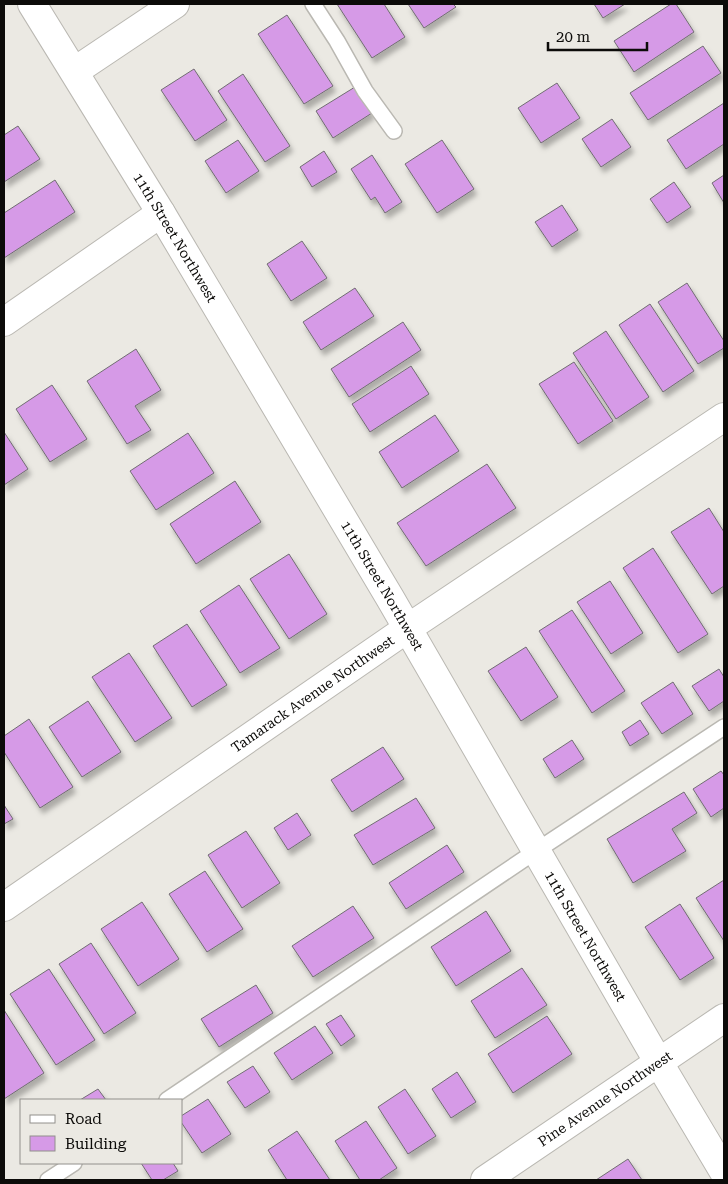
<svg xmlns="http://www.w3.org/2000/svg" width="728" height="1184" viewBox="0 0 728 1184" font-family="'Roboto Serif',serif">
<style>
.building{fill:#d69ae7;stroke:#716d72;filter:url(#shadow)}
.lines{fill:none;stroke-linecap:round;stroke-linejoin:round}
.service-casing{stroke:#bab8b2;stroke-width:18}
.minor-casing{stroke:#bab8b2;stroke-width:30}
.service{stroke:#fff;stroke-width:15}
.minor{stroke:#fff;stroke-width:28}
.labels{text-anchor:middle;stroke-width:5;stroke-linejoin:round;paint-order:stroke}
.street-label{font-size:14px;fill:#0c0b09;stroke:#ebe9e3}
</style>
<defs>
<filter id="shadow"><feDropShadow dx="3" dy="5.5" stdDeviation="2.5" flood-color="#0004"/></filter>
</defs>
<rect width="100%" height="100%" fill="#ebe9e3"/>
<path class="building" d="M 337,4 L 384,4 L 405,37 L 372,58 Z
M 408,4 L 453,4 L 456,7 L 424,28 Z
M 594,4 L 625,4 L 603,18 Z
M 671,4 L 676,4 L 694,32 L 634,72 L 614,41 Z
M 287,15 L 333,86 L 304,104 L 258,34 Z
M 703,46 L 721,73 L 648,120 L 630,93 Z
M 194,69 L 227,120 L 195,141 L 161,90 Z
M 243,74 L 290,146 L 265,162 L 218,91 Z
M 557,83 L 580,118 L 541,143 L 518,108 Z
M 355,87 L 372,113 L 333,138 L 316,111 Z
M 724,103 L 724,144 L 686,169 L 667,140 Z
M 612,119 L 631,147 L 601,167 L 582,139 Z
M 18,126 L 40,159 L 4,182 L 4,135 Z
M 238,140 L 259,171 L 226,193 L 205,161 Z
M 442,140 L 474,189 L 437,213 L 405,164 Z
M 324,151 L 337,172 L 312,187 L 300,167 Z
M 372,155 L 402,202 L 385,213 L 375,197 L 371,200 L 351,169 Z
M 724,175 L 724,203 L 712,183 Z
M 55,180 L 75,212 L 4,258 L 4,213 Z
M 674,182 L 691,207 L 667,223 L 650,199 Z
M 562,205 L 578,230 L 552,247 L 535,222 Z
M 302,241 L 327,278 L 291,301 L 267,264 Z
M 687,283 L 724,341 L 724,348 L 698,364 L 658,302 Z
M 355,288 L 374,316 L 321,350 L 303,322 Z
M 650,304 L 694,371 L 663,392 L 619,325 Z
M 403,322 L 421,350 L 349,397 L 331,369 Z
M 606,331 L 649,397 L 616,419 L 573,353 Z
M 136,349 L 161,390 L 135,406 L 151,430 L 127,444 L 87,381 Z
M 574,362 L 613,421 L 578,444 L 539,384 Z
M 411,366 L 429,394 L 370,432 L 352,404 Z
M 52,385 L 87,439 L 50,462 L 16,409 Z
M 435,415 L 459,451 L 402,488 L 379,452 Z
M 4,432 L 28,469 L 4,485 Z
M 188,433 L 214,473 L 156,510 L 130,471 Z
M 487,464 L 516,508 L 426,566 L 397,523 Z
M 235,481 L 261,522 L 196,564 L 170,524 Z
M 709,508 L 724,532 L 724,586 L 712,594 L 671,532 Z
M 653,548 L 708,634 L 678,653 L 623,568 Z
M 289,554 L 327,614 L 289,639 L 250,579 Z
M 610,581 L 643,633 L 611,654 L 577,602 Z
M 239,585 L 280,648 L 240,673 L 200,611 Z
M 572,610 L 625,691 L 592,713 L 539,631 Z
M 187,624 L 227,685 L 192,707 L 153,646 Z
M 526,647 L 558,697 L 521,721 L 488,671 Z
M 129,653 L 172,718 L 135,742 L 92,677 Z
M 719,669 L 724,677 L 724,701 L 709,711 L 692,686 Z
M 673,682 L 693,714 L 662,734 L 641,703 Z
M 88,701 L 121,752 L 82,777 L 49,727 Z
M 29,719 L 73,787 L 40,808 L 4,752 L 4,736 Z
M 640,720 L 649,734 L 630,746 L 622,732 Z
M 572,740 L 584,759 L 555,778 L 543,759 Z
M 383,747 L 404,779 L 352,812 L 331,780 Z
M 721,771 L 724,775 L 724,808 L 711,817 L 693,789 Z
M 684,792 L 697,813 L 672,829 L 686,851 L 633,883 L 607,839 Z
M 416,798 L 435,828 L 373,865 L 354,835 Z
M 4,805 L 13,819 L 4,824 Z
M 297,813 L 311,835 L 288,850 L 274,828 Z
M 246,831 L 280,883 L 242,908 L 208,855 Z
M 447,845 L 464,872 L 406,909 L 389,883 Z
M 205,871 L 243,929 L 207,952 L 169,894 Z
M 724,880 L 724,941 L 696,898 Z
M 142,902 L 179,959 L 138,986 L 101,929 Z
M 680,904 L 714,958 L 680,980 L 645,927 Z
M 353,906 L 374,938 L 313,977 L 292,946 Z
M 486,911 L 511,951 L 456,986 L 431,947 Z
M 91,943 L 136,1013 L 104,1034 L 59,964 Z
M 522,968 L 547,1005 L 495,1038 L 471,1001 Z
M 49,969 L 95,1040 L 56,1065 L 10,994 Z
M 256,985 L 273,1013 L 219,1047 L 201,1019 Z
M 4,1010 L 44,1073 L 4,1099 Z
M 341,1015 L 355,1036 L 341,1046 L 326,1024 Z
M 547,1016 L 572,1054 L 513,1093 L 488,1054 Z
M 315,1026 L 333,1053 L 292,1080 L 274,1053 Z
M 253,1066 L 270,1092 L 245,1108 L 227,1082 Z
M 457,1072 L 476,1102 L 451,1118 L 432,1089 Z
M 98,1089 L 106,1100 L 80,1100 Z
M 405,1089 L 436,1136 L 408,1154 L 378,1107 Z
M 208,1099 L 231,1134 L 202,1153 L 181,1122 L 181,1116 Z
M 366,1121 L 397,1168 L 379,1180 L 360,1180 L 335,1141 Z
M 297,1131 L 330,1180 L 287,1180 L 268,1150 Z
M 628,1159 L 642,1180 L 596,1180 Z
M 141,1163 L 173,1163 L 178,1171 L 163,1180 L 152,1180 Z"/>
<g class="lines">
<defs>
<path id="service" d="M 313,4 L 337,41 L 365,91 L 394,131
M 167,1100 L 536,851 L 724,727
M 48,1180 L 74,1163"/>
<g id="minor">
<path id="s1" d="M 32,4 L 161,213 L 390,598 L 659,1063 L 724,1172"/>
<path d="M 75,71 L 175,4"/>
<path d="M 4,322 L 161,213"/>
<path id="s2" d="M 4,907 L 408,628 L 724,417"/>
<path id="s3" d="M 485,1180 L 724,1018"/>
</g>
</defs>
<use href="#service" class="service-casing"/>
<use href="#minor" class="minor-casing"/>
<use href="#service" class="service"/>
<use href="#minor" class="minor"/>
</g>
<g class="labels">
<g class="street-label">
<text dy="5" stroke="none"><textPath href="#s1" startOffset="274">11th Street Northwest</textPath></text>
<text dy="5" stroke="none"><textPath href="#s1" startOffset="679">11th Street Northwest</textPath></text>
<text dy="5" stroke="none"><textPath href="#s2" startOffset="375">Tamarack Avenue Northwest</textPath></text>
<text dy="5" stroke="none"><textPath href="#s1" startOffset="1084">11th Street Northwest</textPath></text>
<text dy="5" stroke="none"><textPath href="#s3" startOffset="145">Pine Avenue Northwest</textPath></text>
</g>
</g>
<rect width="728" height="1184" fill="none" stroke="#0c0b09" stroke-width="10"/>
<rect x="20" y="1099" width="162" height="65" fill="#ebe9e3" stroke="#92908c"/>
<rect x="30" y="1115" width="25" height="8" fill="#ffffff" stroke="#92908c"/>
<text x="65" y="1124" font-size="15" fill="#0c0b09">Road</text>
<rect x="30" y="1136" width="25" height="15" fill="#d69ae7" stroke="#92908c"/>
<text x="65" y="1149" font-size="15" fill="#0c0b09">Building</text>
<path d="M548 42v8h99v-8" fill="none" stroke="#0c0b09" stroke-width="2.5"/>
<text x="556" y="42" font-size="15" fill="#0c0b09" stroke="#ebe9e3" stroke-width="4" paint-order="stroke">20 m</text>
</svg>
